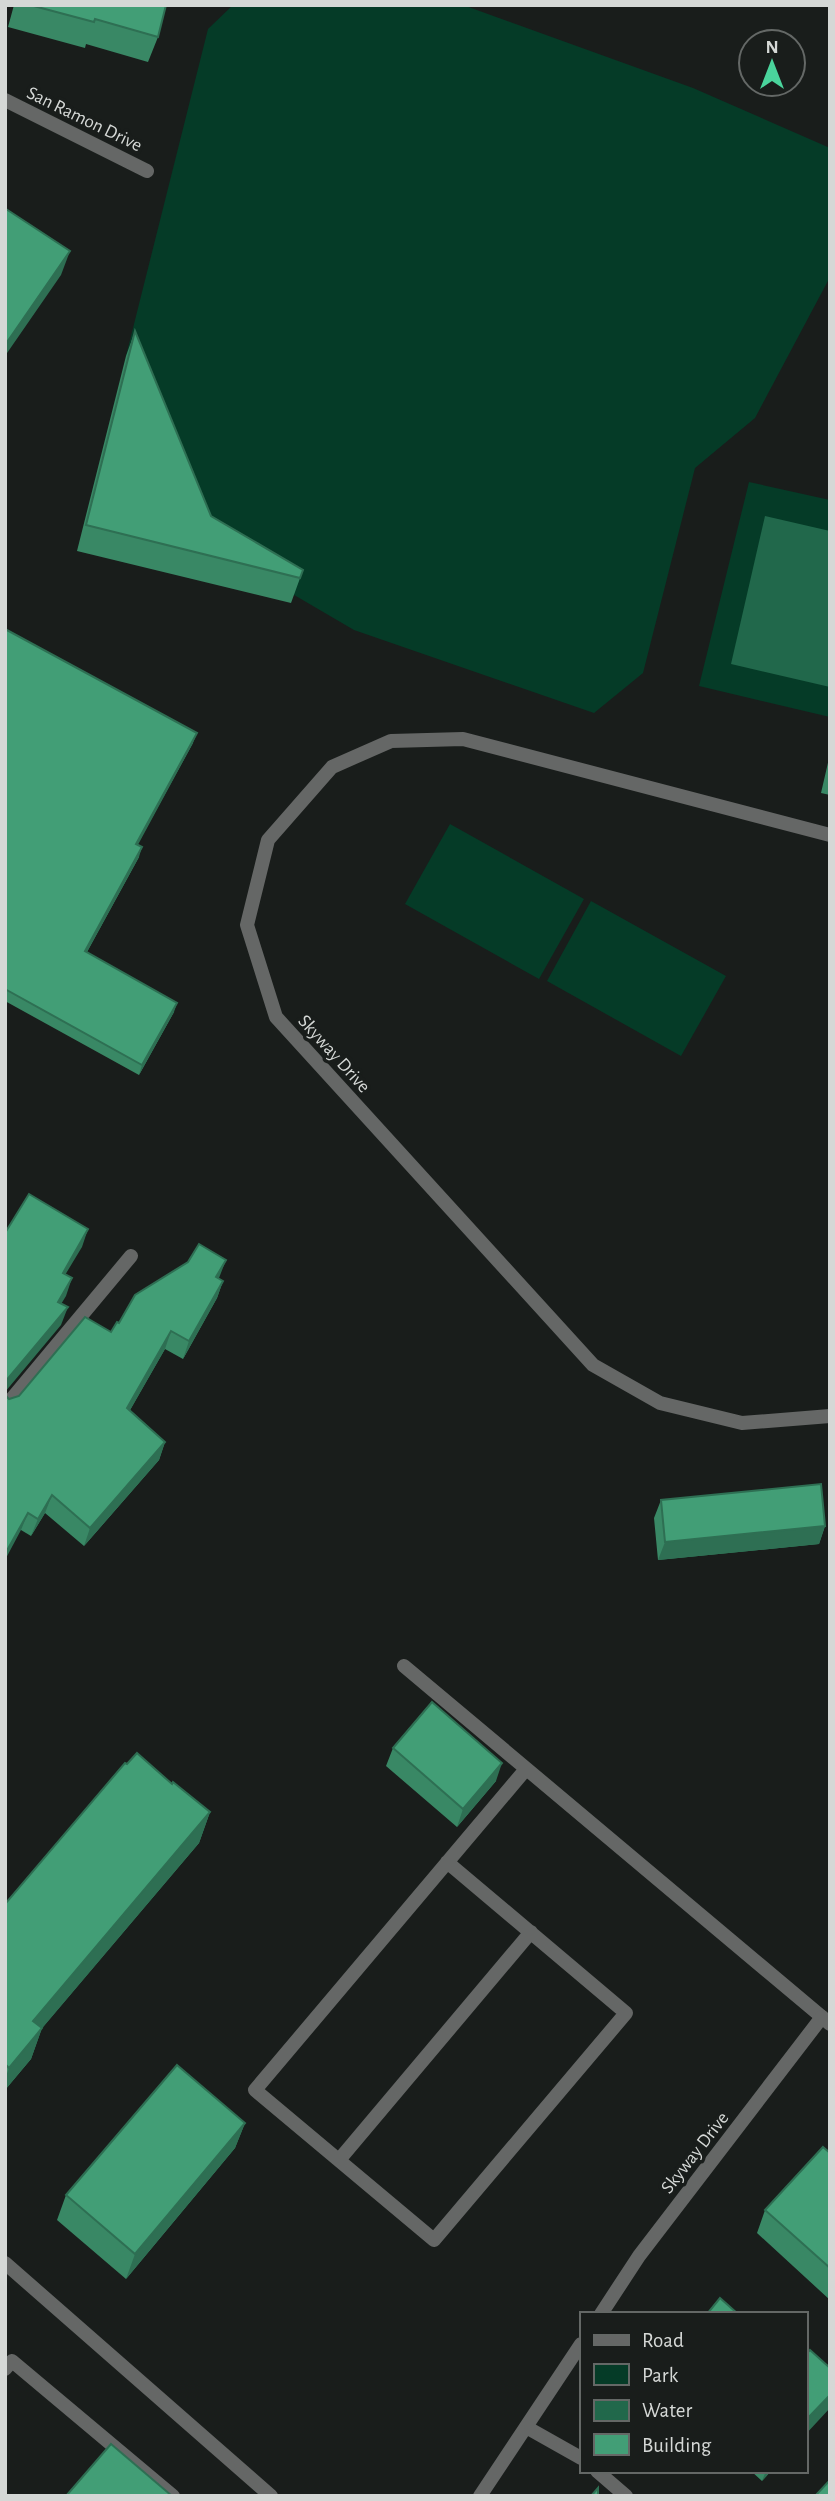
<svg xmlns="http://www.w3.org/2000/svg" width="835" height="2501" viewBox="0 0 835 2501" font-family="'Alegreya Sans',sans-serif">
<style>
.green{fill:#053b27}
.water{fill:#21684b}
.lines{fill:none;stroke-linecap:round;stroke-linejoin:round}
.service{stroke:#656766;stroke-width:14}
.minor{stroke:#656766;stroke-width:14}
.wall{fill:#398865}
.shaded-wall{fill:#2e6f53}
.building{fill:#429e76;stroke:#2e6f53;stroke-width:2}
.labels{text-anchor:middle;stroke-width:7;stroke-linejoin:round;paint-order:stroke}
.street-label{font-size:19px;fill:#d5d8d6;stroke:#191d1b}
</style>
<rect width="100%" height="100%" fill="#191d1b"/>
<path class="green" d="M 233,5 L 463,5 L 693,88 L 830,148 L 830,277 L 755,418 L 695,468 L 643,673 L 594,713 L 354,630 L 202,541 L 126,356 L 208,29 Z
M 749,482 L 830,500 L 830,717 L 699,686 Z
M 450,824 L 584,899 L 539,979 L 405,904 Z
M 591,901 L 726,976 L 681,1056 L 547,981 Z"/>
<path class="water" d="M 765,516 L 830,531 L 830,687 L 731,664 Z"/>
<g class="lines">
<path class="service" d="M 404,1666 L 822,2017
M 447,1862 L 626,2013 L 434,2240 L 255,2090 L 526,1769
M 339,2160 L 531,1932
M 5,2263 L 271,2496
M 5,2369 L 12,2361 L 173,2496"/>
<path class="minor" d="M 5,100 L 147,171
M 830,835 L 463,739 L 391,741 L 332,767 L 268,840 L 247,925 L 276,1017 L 593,1365 L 660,1403 L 742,1423 L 830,1416
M 5,1407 L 131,1256
M 601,2314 L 639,2256 L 822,2017 L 830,2024
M 526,2427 L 581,2458
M 597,2471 L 626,2496
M 480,2496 L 581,2344"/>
</g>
<path class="wall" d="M 14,5 L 166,5 L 158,37 L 148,62 L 86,44 L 85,48 L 8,27 Z
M 135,331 L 211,516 L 303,570 L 291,603 L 77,551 L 126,356 Z
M 5,629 L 193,743 L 137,845 L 139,857 L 87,952 L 174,1012 L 139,1075 L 5,1001 Z
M 830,754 L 830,795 L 821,793 Z
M 219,1278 L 223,1281 L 217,1298 L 183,1359 L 165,1349 L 130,1410 L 165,1442 L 159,1460 L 84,1546 L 45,1513 L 31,1536 L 21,1530 L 9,1399 L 19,1396 L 111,1332 L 119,1323 Z
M 661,1500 L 825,1526 L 819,1544 L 658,1560 L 654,1518 Z
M 393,1748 L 496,1781 L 457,1827 L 386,1766 Z
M 172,1784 L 210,1812 L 199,1843 L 42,2028 L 31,2059 L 5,2090 L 5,1904 Z
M 245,2123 L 235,2148 L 126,2279 L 57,2220 L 66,2195 Z
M 830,2153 L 830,2300 L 757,2233 L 765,2210 Z
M 751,2471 L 771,2471 L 762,2481 Z"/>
<path class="shaded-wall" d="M 70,251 L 61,275 L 5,356 L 5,345 Z
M 197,733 L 193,743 L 133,854 L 136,844 Z
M 142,847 L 139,857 L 82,961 L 85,951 Z
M 177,1003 L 174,1012 L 139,1075 L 142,1065 Z
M 88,1229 L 82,1247 L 56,1290 L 63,1273 Z
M 226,1260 L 219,1278 L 210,1294 L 216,1277 Z
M 72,1278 L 66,1296 L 52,1319 L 58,1302 Z
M 223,1281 L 217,1298 L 183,1359 L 189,1341 Z
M 68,1307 L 61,1325 L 5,1392 L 5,1382 Z
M 171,1331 L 165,1349 L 121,1426 L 127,1408 Z
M 165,1442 L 159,1460 L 84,1546 L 90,1528 Z
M 52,1495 L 45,1513 L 31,1536 L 38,1519 Z
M 28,1513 L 21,1530 L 5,1560 L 5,1554 Z
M 825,1526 L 819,1544 L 658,1560 L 665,1542 Z
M 502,1763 L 496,1781 L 457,1827 L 463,1809 Z
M 210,1812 L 199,1843 L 22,2052 L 33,2021 Z
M 42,2028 L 31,2059 L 5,2090 L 5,2079 L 9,2068 Z
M 245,2123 L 235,2148 L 126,2279 L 135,2254 Z
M 830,2395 L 830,2408 L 805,2435 L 805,2421 Z
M 766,2471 L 771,2471 L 762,2481 Z"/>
<path class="building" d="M 30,5 L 166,5 L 158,37 L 95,19 L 94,22 Z
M 6,209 L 70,251 L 5,345 L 5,211 Z
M 135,331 L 211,516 L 303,570 L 300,578 L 86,525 Z
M 5,629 L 197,733 L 136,844 L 142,847 L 85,951 L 177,1003 L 142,1065 L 5,989 Z
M 29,1194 L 88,1229 L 63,1273 L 72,1278 L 58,1302 L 68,1307 L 5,1382 L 5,1233 Z
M 199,1244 L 226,1260 L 216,1277 L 223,1281 L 189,1341 L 171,1331 L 127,1408 L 165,1442 L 90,1528 L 52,1495 L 38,1519 L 28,1513 L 5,1554 L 5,1395 L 9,1399 L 19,1396 L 85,1317 L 111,1332 L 117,1322 L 119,1323 L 135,1295 L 188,1262 Z
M 821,1484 L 825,1526 L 665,1542 L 661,1500 Z
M 432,1702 L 502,1763 L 463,1809 L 393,1748 Z
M 137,1753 L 172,1784 L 173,1782 L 210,1812 L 33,2021 L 42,2028 L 9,2068 L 5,2064 L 5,1904 L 125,1763 L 127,1764 Z
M 177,2065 L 245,2123 L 135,2254 L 66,2195 Z
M 823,2147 L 830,2153 L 830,2268 L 765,2210 Z
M 720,2298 L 738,2314 L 707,2314 Z
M 810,2350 L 830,2368 L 830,2395 L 805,2421 L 805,2355 Z
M 111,2444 L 172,2496 L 66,2496 Z
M 830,2480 L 830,2496 L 817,2496 L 816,2495 Z
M 598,2488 L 598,2496 L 591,2496 Z"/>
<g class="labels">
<g class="street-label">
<text transform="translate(85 118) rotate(26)" y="7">San Ramon Drive</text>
<text transform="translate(335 1053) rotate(48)" y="7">Skyway Drive</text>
<text transform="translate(694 2152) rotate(-52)" y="7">Skyway Drive</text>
</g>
</g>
<rect width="835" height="2501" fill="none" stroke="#d5d8d6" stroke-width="14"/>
<rect x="580" y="2312" width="228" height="161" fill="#191d1b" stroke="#646866" stroke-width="2"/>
<rect x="594" y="2335" width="35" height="10" fill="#656766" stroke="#646866" stroke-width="2"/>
<text x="642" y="2347" font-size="21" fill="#d5d8d6">Road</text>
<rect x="594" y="2364" width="35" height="21" fill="#053b27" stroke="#646866" stroke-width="2"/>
<text x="642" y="2382" font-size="21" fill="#d5d8d6">Park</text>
<rect x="594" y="2400" width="35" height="21" fill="#21684b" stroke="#646866" stroke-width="2"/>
<text x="642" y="2417" font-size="21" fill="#d5d8d6">Water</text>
<rect x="594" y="2434" width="35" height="21" fill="#429e76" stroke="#646866" stroke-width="2"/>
<text x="642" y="2452" font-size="21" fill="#d5d8d6">Building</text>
<g transform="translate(772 63)"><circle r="33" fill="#191d1b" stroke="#646866" stroke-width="2"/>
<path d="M0-5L12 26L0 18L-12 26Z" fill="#4ad49c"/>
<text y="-10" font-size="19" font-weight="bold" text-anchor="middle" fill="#d5d8d6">N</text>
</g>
</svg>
